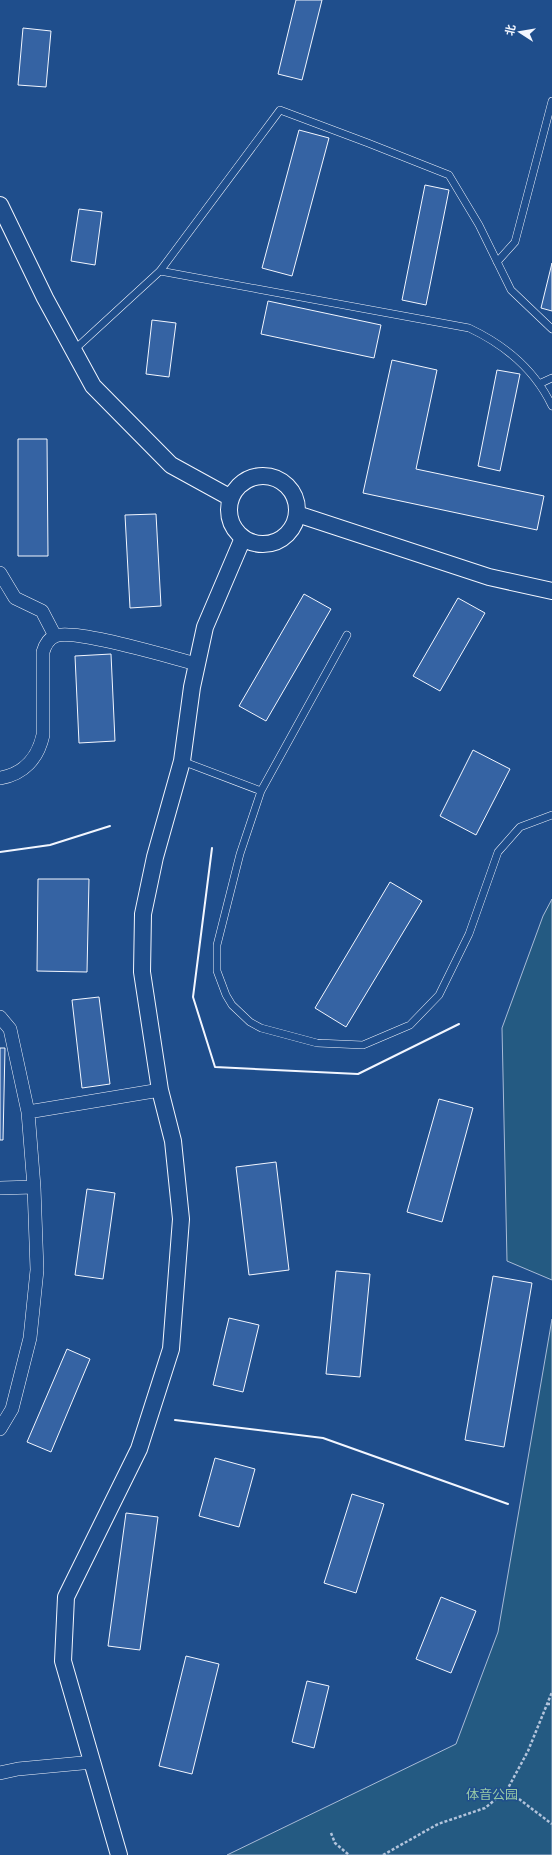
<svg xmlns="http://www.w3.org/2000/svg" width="552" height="1855" viewBox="0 0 552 1855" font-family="Raleway,'Noto Sans SC',sans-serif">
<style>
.green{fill:#245a82;stroke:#a8bbd7}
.building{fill:#3563a3;stroke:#f2f6ff}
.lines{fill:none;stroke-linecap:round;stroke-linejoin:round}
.service-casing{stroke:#f2f6ff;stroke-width:8}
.minor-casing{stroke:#f2f6ff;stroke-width:14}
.tertiary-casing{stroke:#f2f6ff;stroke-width:18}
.path{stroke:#b3c4dc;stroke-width:2.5;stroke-dasharray:3 2;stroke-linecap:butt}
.service{stroke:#1f4e8c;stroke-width:7}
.minor{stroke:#1f4e8c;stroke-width:13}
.tertiary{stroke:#1f4e8c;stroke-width:16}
.wall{stroke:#f2f6ff;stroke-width:2}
.labels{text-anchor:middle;stroke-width:3;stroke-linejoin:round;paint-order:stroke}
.park-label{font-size:13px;fill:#97c8a6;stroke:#1f4e8c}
</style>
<rect width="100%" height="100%" fill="#1f4e8c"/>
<path class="green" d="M 552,899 L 552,1280 L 507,1261 L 502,1028 L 543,916 Z
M 552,1319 L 552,1855 L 227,1855 L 456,1744 L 498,1632 Z"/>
<path class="building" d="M 296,0 L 322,0 L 302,80 L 278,74 Z
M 23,28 L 51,31 L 46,87 L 18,85 Z
M 299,130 L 329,138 L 292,276 L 262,268 Z
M 425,185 L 449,190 L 426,305 L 402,300 Z
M 79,209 L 102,212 L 95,265 L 71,261 Z
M 552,263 L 552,311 L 541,308 Z
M 268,301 L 381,325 L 374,358 L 261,334 Z
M 152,320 L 176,323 L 169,377 L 146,374 Z
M 392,360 L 437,370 L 416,469 L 544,496 L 537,530 L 363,493 Z
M 497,370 L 520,374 L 500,471 L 478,466 Z
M 18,439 L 47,439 L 48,556 L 18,556 Z
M 156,514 L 161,606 L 130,608 L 125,515 Z
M 304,594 L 331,609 L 266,721 L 239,706 Z
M 458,598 L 485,613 L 440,691 L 413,676 Z
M 111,654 L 115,741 L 79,743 L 75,656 Z
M 473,750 L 510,769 L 476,835 L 440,816 Z
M 38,879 L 89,879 L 87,972 L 37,971 Z
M 390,882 L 422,901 L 346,1027 L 315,1008 Z
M 99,997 L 110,1084 L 82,1088 L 72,1000 Z
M 0,1048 L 5,1048 L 3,1140 L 0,1140 Z
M 439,1099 L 473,1108 L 442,1222 L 407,1212 Z
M 276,1162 L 289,1270 L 249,1275 L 236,1167 Z
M 87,1189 L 115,1193 L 103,1279 L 75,1275 Z
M 336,1271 L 370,1274 L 360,1377 L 326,1374 Z
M 493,1276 L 532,1283 L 504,1447 L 465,1440 Z
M 229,1318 L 259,1325 L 243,1392 L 213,1385 Z
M 67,1349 L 90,1359 L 51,1452 L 27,1442 Z
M 215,1458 L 255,1469 L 239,1527 L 199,1516 Z
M 352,1494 L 384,1504 L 356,1593 L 324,1583 Z
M 126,1513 L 158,1517 L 140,1650 L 108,1646 Z
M 441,1597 L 476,1611 L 451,1673 L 416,1659 Z
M 186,1656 L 219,1664 L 192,1774 L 159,1766 Z
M 307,1681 L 329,1686 L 314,1748 L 292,1742 Z"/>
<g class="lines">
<defs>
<path id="service" d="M 497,262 L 515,242 L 552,101
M 160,271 L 469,328 C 505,345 535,370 552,406
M 74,350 L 160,271 L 280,110 L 368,143 L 449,175 L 479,225 L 511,290 L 552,329
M 539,384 L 552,378
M 182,761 L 261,791 L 240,854 L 217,945 L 217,971 L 226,995 L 232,1005 L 250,1022 L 261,1028 L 317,1043 L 363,1045 L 410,1025 L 439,995 L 469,934 L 498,852 L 520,827 L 552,815
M 261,791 L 347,635"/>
<path id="minor" d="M 0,573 L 15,598 L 42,611 L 55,636
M 0,778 C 24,774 38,758 43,735 L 43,652 C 45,645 48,639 55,636 C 75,628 172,658 197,664
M 0,1017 L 10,1029 L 28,1112 L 34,1187 L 37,1270 L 30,1338 L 12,1409 L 0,1429
M 28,1112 L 160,1090
M 0,1188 L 34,1187
M 0,1773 L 18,1769 L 93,1762"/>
<path id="tertiary" d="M 0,205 L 45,298 L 93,386 L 171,465 L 231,498
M229 510a34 34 0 1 1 68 0a34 34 0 1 1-68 0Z
M 297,514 L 489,577 L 552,591
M 119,1855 L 63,1661 L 66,1597 L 139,1449 L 171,1349 L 181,1219 L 173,1141 L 160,1090 L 142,972 L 143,914 L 155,857 L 182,761 L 192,687 L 205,627 L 243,538"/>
</defs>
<use href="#service" class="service-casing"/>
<use href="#minor" class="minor-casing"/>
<use href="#tertiary" class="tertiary-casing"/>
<path class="path" d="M 547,1704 L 552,1704
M 507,1790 L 552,1824
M 331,1833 L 335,1843 L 349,1855
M 383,1855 L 438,1824 L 485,1808 L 507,1790 L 528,1751 L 552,1692"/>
<use href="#service" class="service"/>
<use href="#minor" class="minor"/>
<use href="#tertiary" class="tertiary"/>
<path class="wall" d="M 212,848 L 193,997 L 215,1067 L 358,1074 L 459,1024
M 0,852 L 50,845 L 110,826
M 175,1420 L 323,1438 L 508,1504"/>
</g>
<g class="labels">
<g class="park-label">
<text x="492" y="1799">体音公园</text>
</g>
</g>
<g transform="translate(520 32) rotate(282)" stroke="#1f4e8c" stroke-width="3" paint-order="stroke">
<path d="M0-3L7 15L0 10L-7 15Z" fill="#f2f6ff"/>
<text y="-6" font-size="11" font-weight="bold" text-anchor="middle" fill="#f2f6ff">北</text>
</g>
</svg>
